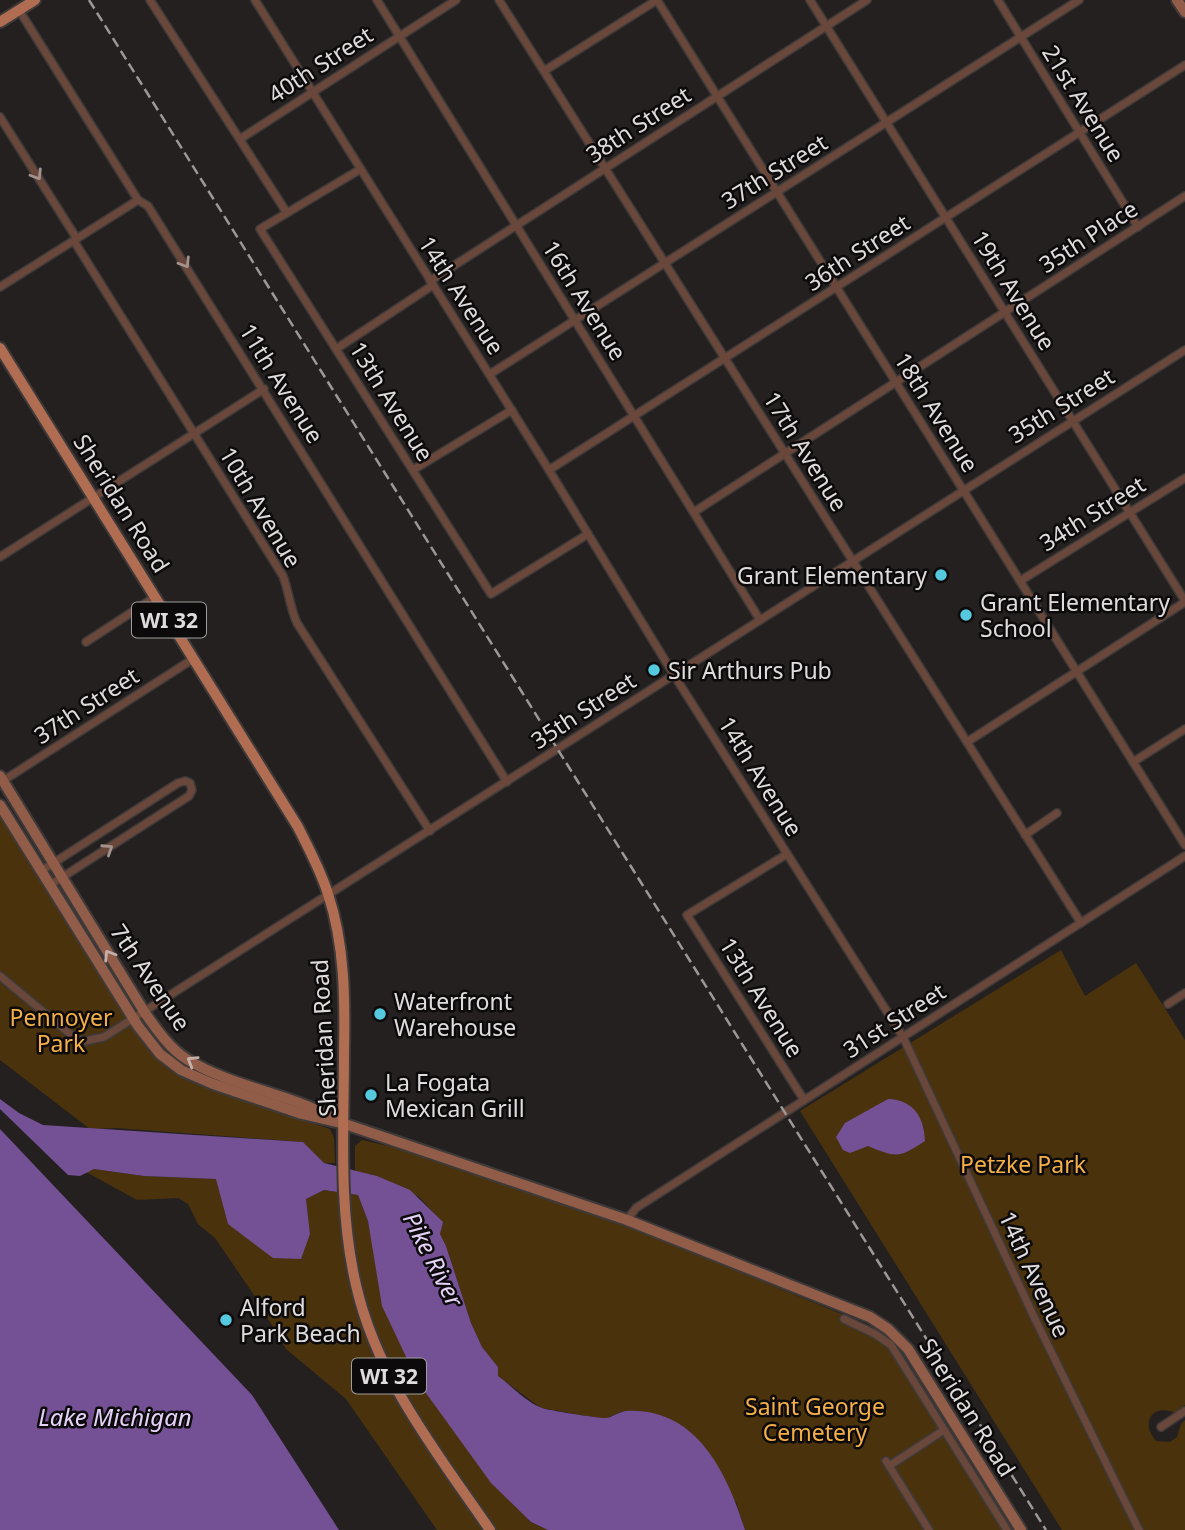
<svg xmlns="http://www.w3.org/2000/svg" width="1185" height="1530" font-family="'Noto Sans',sans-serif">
  <rect width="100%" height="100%" fill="#252020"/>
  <g fill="#4a320d">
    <path d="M 0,815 L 140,1037 L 167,1066 L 204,1087 L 330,1129 L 334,1138 L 335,1163 L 324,1163 L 303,1142 L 116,1128 L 90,1129 L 0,1060 Z"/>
    <path d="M 1061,950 L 1085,996 L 1136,963 L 1185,1040 L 1185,1405 L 1175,1413 C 1152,1403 1140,1423 1156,1441 L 1170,1442 L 1177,1437 L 1181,1424 L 1185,1420 L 1185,1530 L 1062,1530 L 800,1111 Z"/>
    <path d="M 362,1140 L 405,1150 L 626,1225 L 885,1332 L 1013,1530 L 745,1530 L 736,1502 L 623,1411 L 604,1419 L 541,1408 L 498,1376 L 498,1367 L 482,1347 L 471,1323 L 446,1246 L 440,1234 L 442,1222 L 419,1197 L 377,1176 L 355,1171 L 355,1146 Z"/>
    <path d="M 94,1169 L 144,1176 L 217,1179 L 228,1224 L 310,1234 L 306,1199 L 324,1190 L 358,1195 L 368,1221 L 373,1247 L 530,1522 L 548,1530 L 437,1530 L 346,1399 L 286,1349 L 254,1295 L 215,1238 L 198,1224 L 188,1204 L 178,1198 L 137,1200 L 86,1172 Z"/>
  </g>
  <g fill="#745095">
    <path d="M 0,1099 L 19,1113 L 43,1125 L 303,1142 L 324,1163 L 377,1176 L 410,1190 L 443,1222 L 440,1234 L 446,1246 L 471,1323 L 482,1347 L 498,1367 L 498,1376 C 512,1386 526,1402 542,1408 C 547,1410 602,1419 606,1418 C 613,1417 618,1412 626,1411 C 696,1407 727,1472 745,1530 L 548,1530 L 531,1522 L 491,1483 L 418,1382 L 382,1306 L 368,1221 L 358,1195 L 324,1190 L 306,1199 L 310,1234 L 301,1259 L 273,1258 L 228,1224 L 216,1179 L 144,1176 L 94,1169 L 80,1176 L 68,1175 L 0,1109 Z"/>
    <path d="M 888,1099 C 913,1100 924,1116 925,1141 C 899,1158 897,1158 868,1146 L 850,1153 L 843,1150 L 836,1137 L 845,1123 Z"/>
    <path d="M 0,1129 L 252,1395 L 339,1530 L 0,1530 Z"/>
  </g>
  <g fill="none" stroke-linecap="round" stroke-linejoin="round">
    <g stroke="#3f3a3a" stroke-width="10">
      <g id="street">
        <path d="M 150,0 L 287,213"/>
        <path d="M 255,0 L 549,470 L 674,675 L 903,1037 L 1035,1319 L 1139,1530"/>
        <path d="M 377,0 L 760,620"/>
        <path d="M 499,0 L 1081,923"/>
        <path d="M 657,0 L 1185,845"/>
        <path d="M 810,0 L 1185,601"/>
        <path d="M 998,0 L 1138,227"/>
        <path d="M 19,10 L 138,200 L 148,206 L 507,782"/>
        <path d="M 544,71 L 657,0"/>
        <path d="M 0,117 L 77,239"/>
        <path d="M 240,139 L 456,0"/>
        <path d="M 359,170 L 260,229 L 491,594 L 588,534"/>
        <path d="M 74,241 L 283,576 C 289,592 290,608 297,623 L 430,831"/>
        <path d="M 430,281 L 867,0"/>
        <path d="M 0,287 L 138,200"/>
        <path d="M 336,349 L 433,285"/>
        <path d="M 490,374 L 1079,0"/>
        <path d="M 413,470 L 512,410"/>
        <path d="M 549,470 L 1185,65"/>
        <path d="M 694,512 L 1185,196"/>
        <path d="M 0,557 L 264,389"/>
        <path d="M 1020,581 L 1185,478"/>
        <path d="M 86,642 L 155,597"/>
        <path d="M 967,742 L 1185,602"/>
        <path d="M 1133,762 L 1185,729"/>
        <path d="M 1,782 L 193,659"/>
        <path d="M 1025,835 L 1057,813"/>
        <path d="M 787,854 L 687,915 L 804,1100"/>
        <path d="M 41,871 L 178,783 L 185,781 L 190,783 L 192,790 L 189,796 L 50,885"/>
        <path d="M 0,976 L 75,1038 L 85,1041 L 104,1037 L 1185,350"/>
        <path d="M 1168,1004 L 1185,993"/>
        <path d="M 627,1220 L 636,1208 L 1185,856"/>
        <path d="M 844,1319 L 875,1334 L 891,1345 L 1007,1530"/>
        <path d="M 1161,1427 L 1185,1411"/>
        <path d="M 886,1461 L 929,1530"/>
        <path d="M 889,1466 L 944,1430"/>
      </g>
    </g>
    <g stroke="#3f3a3a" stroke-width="14">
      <g id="secondary">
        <path d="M 1177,0 L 1185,12"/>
        <path d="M 0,776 L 145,1013 C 157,1030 170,1049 188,1060 C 233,1087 287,1093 333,1118"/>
        <path d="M 0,805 L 138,1026 L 160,1054 L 181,1070 L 213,1084 L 302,1114 L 345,1124 L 627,1220 L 870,1317 L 888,1329 L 908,1349 L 1021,1530"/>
      </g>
    </g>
    <g stroke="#3f3a3a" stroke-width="14">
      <g id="primary">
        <path d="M 0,22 L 35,0"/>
        <path d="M 0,348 L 298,827 C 309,849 321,871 328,894 C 345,945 345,1000 344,1052 C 344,1130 338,1208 356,1285 C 377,1378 437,1453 490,1530"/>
      </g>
    </g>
    <use href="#street" stroke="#69483b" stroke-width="7"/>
    <use href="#secondary" stroke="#915d48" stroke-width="10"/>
    <use href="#primary" stroke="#b06d52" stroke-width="10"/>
    <path stroke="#9c9898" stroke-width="2.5" stroke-dasharray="10 5" stroke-linecap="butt" d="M 89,0 L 1046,1530"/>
  </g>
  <defs><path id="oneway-chevron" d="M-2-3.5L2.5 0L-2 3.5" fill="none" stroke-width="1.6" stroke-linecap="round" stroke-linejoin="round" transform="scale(1.75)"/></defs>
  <g stroke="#a4928c">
    <use href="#oneway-chevron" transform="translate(37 175) rotate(58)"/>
    <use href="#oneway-chevron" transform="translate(185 263) rotate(58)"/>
    <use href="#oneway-chevron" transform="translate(108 849) rotate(-33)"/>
  </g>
  <g stroke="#c4b0a9">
    <use href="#oneway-chevron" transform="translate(109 955) rotate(-122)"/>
    <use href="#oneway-chevron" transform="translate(192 1061) rotate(-149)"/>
  </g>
  <g fill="#55cadf" stroke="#0c0a0a" stroke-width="2.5">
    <circle cx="941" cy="575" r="7"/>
    <circle cx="966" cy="615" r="7"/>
    <circle cx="654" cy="670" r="7"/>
    <circle cx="380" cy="1014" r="7"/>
    <circle cx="371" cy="1095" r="7"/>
    <circle cx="226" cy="1320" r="7"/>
  </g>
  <g text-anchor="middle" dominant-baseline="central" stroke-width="5" stroke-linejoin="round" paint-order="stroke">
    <g fill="#0c0a0a" stroke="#a09d9e" stroke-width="2">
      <rect x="132" y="602.5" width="74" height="35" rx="5"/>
      <rect x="352" y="1358.5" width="74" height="35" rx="5"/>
    </g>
    <g font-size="21" font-weight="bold" fill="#e0dcdd">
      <text x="169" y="620">WI 32</text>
      <text x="389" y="1376">WI 32</text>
    </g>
    <g font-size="23" fill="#e0dcdd" stroke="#0c0a0a">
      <text transform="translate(320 64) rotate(-33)">40th Street</text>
      <text transform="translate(1084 103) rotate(58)">21st Avenue</text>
      <text transform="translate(638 124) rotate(-33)">38th Street</text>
      <text transform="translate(774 171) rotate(-32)">37th Street</text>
      <text transform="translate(1088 236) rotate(-33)">35th Place</text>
      <text transform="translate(857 252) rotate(-33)">36th Street</text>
      <text transform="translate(1014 290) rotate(58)">19th Avenue</text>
      <text transform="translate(462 295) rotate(57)">14th Avenue</text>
      <text transform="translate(585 300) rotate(58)">16th Avenue</text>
      <text transform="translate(282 383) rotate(58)">11th Avenue</text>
      <text transform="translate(392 401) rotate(58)">13th Avenue</text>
      <text transform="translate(1061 405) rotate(-32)">35th Street</text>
      <text transform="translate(937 412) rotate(58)">18th Avenue</text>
      <text transform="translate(806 451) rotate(58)">17th Avenue</text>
      <text transform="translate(122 503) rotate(58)">Sheridan Road</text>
      <text transform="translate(261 507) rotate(59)">10th Avenue</text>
      <text transform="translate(1092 513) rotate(-32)">34th Street</text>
      <text transform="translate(86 705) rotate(-33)">37th Street</text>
      <text transform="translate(583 710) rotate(-33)">35th Street</text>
      <text transform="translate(761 776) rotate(58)">14th Avenue</text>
      <text transform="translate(151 977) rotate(56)">7th Avenue</text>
      <text transform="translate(762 997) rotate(58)">13th Avenue</text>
      <text transform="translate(894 1020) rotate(-33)">31st Street</text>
      <text transform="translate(323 1038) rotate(-93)">Sheridan Road</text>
      <text transform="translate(1035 1274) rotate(65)">14th Avenue</text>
      <text transform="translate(968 1407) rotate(58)">Sheridan Road</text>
    </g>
    <g font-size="23" fill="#e0dcdd" stroke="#0c0a0a" text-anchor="start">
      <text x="927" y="575" text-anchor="end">Grant Elementary</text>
      <text x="980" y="602">Grant Elementary<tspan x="980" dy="26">School</tspan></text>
      <text x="668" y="670">Sir Arthurs Pub</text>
      <text x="394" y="1001">Waterfront<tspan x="394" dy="26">Warehouse</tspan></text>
      <text x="385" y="1082">La Fogata<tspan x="385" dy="26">Mexican Grill</tspan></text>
      <text x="240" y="1307">Alford<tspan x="240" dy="26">Park Beach</tspan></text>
    </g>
    <g font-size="23" fill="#f4af47" stroke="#0c0a0a">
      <text x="61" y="1017">Pennoyer<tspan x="61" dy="26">Park</tspan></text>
      <text x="1023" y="1164">Petzke Park</text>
      <text x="815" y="1406">Saint George<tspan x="815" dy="26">Cemetery</tspan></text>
    </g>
    <g font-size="24" font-style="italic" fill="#e5d2f9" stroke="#0c0a0a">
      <text transform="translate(434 1259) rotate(63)">Pike River</text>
      <text x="115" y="1416">Lake Michigan</text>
    </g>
  </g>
</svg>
